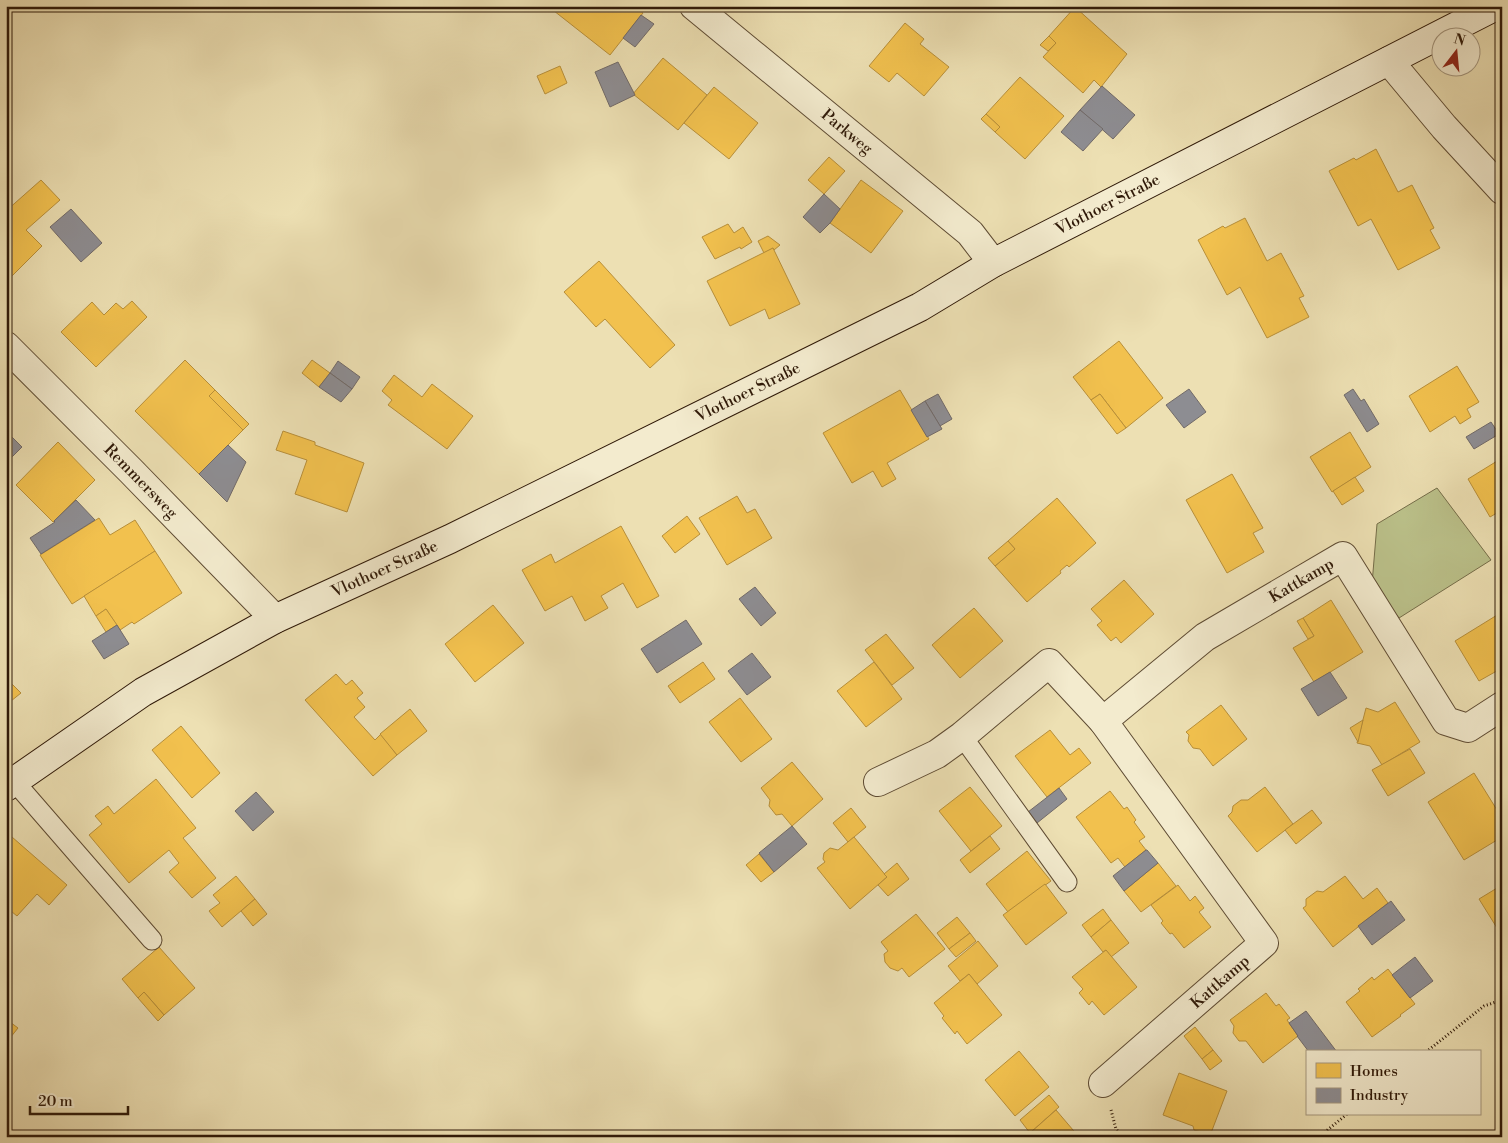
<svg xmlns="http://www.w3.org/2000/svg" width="1508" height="1143" font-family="'Libre Bodoni',serif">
  <rect width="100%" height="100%" fill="#ede0b3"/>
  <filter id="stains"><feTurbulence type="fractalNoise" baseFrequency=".004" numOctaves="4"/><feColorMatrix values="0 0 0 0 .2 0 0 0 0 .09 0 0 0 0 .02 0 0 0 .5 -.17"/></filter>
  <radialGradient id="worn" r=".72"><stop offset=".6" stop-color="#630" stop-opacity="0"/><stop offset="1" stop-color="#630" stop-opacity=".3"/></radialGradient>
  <path fill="#bbc18a" stroke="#756d49" d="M 1437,488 L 1491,560 L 1399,618 L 1372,584 L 1377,524 Z"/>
  <g fill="#f2c14e" stroke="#b88f39">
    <path d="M 634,6 L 643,13 L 610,55 L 549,7 Z"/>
    <path d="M 1075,7 L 1127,54 L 1101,87 L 1094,80 L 1083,93 L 1043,57 L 1056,43 L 1049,36 Z"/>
    <path d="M 905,23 L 924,39 L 920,44 L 949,67 L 924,96 L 897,73 L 889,82 L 869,66 Z"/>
    <path d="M 1049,36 L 1056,43 L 1048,51 L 1040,45 Z"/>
    <path d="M 663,58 L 707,95 L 678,130 L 633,94 Z"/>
    <path d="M 560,66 L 567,83 L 545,94 L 537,76 Z"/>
    <path d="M 1020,77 L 1064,116 L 1025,159 L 995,132 L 1000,127 L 986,114 Z"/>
    <path d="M 714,87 L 758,123 L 729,159 L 684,123 Z"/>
    <path d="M 986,114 L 1000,127 L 995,132 L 981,119 Z"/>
    <path d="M 1376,149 L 1398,192 L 1412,185 L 1434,228 L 1430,230 L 1440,248 L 1398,270 L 1371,219 L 1358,226 L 1329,171 L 1354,158 L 1356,160 Z"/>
    <path d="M 829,157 L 845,171 L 824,194 L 808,180 Z"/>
    <path d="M 41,180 L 60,200 L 26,230 L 42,246 L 9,279 L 6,277 L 6,211 Z"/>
    <path d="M 861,180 L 903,211 L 871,253 L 830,223 Z"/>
    <path d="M 1245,218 L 1267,261 L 1281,253 L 1304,296 L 1299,298 L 1309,317 L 1267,338 L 1240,287 L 1227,295 L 1198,240 L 1223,226 L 1225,228 Z"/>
    <path d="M 728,224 L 734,233 L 743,227 L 752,242 L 741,249 L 740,247 L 715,259 L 702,237 Z"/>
    <path d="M 768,236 L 780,245 L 774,250 L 773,248 L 764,253 L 758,241 Z"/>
    <path d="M 773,248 L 800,304 L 769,319 L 765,309 L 730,326 L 707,281 Z"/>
    <path d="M 599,261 L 675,345 L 650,368 L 605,319 L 596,327 L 564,292 Z"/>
    <path d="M 132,301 L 147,317 L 96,367 L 61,332 L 92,302 L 104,315 L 116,303 L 123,309 Z"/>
    <path d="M 1119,341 L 1163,398 L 1126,428 L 1100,394 L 1091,400 L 1073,377 Z"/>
    <path d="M 185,360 L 215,390 L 209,396 L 243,430 L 199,474 L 135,411 Z"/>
    <path d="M 312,360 L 330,373 L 319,387 L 302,373 Z"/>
    <path d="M 1457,366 L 1479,402 L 1467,409 L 1471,417 L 1460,424 L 1455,416 L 1430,432 L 1409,396 Z"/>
    <path d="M 394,375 L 422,397 L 432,384 L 473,416 L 447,449 L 388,405 L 392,400 L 382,391 Z"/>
    <path d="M 215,390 L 249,424 L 243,430 L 209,396 Z"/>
    <path d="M 900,390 L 929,439 L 887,463 L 896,479 L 882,487 L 873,471 L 852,483 L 823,433 Z"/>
    <path d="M 1100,394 L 1126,428 L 1117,434 L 1091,400 Z"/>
    <path d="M 283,431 L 315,442 L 315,445 L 364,463 L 347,512 L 295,494 L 307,460 L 276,450 Z"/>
    <path d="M 1350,432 L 1371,467 L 1332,492 L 1310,457 Z"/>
    <path d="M 58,442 L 95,480 L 53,522 L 16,485 Z"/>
    <path d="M 1502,458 L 1502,510 L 1490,517 L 1468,479 Z"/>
    <path d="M 1232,474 L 1263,528 L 1253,533 L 1264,552 L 1227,573 L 1186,500 Z"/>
    <path d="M 1355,477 L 1364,491 L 1342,505 L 1333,491 Z"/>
    <path d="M 737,496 L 747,513 L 755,509 L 772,538 L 727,565 L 699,518 Z"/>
    <path d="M 1057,498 L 1096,543 L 1069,567 L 1067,565 L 1060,571 L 1061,573 L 1027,602 L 995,566 L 1015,549 L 1008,541 Z"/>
    <path d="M 687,516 L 700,534 L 675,553 L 662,536 Z"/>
    <path d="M 99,518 L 110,535 L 135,520 L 155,551 L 72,604 L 40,555 Z"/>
    <path d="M 621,526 L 659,596 L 637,608 L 623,583 L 601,596 L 608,608 L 585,621 L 572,596 L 545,611 L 522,570 L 551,554 L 555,563 Z"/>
    <path d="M 1008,541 L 1015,549 L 995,566 L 988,558 Z"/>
    <path d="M 155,551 L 182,593 L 134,624 L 132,622 L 120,630 L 106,609 L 96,616 L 84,596 Z"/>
    <path d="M 1124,580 L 1154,614 L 1121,643 L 1116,637 L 1111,641 L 1097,625 L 1102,621 L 1091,609 Z"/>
    <path d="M 1331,600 L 1363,652 L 1314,682 L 1293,648 L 1314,636 L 1303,618 Z"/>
    <path d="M 493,605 L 524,643 L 475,682 L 445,644 Z"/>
    <path d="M 974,608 L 1003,641 L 960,678 L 932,645 Z"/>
    <path d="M 106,609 L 117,625 L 106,632 L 96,616 Z"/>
    <path d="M 1502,612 L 1502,668 L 1479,681 L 1455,641 Z"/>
    <path d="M 1303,618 L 1314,636 L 1308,639 L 1297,621 Z"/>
    <path d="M 886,634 L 914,668 L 892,685 L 865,650 Z"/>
    <path d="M 703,662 L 715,679 L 680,703 L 668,686 Z"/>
    <path d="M 874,662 L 902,699 L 866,727 L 837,691 Z"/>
    <path d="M 336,674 L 346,685 L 352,680 L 363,693 L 357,698 L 365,707 L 354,717 L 375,740 L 381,734 L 397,755 L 373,776 L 305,700 Z"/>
    <path d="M 6,678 L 21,693 L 6,705 Z"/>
    <path d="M 740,698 L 772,739 L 741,762 L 709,722 Z"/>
    <path d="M 1395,702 L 1420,742 L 1382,765 L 1370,746 L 1357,743 L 1366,708 L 1378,712 Z"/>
    <path d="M 1221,705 L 1247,739 L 1213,766 L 1200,749 L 1193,748 L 1188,741 L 1189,735 L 1186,732 Z"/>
    <path d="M 410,709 L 427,731 L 397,755 L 380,734 Z"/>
    <path d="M 1363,720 L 1358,742 L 1350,728 Z"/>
    <path d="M 181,726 L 220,773 L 192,798 L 152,750 Z"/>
    <path d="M 1050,730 L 1070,755 L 1079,748 L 1091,763 L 1047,797 L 1015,756 Z"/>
    <path d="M 1410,749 L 1425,773 L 1388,796 L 1372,770 Z"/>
    <path d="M 792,762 L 823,799 L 792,826 L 782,814 L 776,815 L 769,806 L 770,800 L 761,788 Z"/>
    <path d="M 1474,773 L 1502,818 L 1502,837 L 1464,860 L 1428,802 Z"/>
    <path d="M 156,779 L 196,828 L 183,838 L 216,878 L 192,898 L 169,872 L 179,863 L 169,850 L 129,883 L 89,835 L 102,824 L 95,816 L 108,806 L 114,814 Z"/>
    <path d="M 970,787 L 1002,826 L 971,851 L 939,811 Z"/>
    <path d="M 1265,787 L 1293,824 L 1257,852 L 1228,816 L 1232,812 L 1233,806 L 1241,800 L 1248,800 Z"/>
    <path d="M 1110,791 L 1124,809 L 1127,807 L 1136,820 L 1134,822 L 1145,837 L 1139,841 L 1146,850 L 1125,867 L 1118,858 L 1111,863 L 1076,817 Z"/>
    <path d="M 851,808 L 866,827 L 848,842 L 833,823 Z"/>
    <path d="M 1312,810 L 1322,823 L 1296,844 L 1285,830 Z"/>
    <path d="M 990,836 L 1000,849 L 970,873 L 960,860 Z"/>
    <path d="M 12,837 L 67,885 L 49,905 L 37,894 L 17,916 L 6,907 L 6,903 L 9,900 L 6,898 L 6,844 Z"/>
    <path d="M 854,837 L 887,877 L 850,909 L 817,868 L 825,862 L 823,859 L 824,853 L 830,848 L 838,850 Z"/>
    <path d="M 1027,851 L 1051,881 L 1008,912 L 986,884 Z"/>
    <path d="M 759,854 L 774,872 L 761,882 L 746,865 Z"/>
    <path d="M 897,863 L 909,879 L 888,896 L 878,885 L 887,877 L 884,874 Z"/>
    <path d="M 1158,863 L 1176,886 L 1141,912 L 1124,891 Z"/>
    <path d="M 236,876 L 255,899 L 222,927 L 209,911 L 220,903 L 213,895 Z"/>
    <path d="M 1345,876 L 1363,899 L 1377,888 L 1388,903 L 1333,947 L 1303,908 L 1306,906 L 1306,899 L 1317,891 L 1323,892 Z"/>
    <path d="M 1045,884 L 1067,913 L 1026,945 L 1003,915 Z"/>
    <path d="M 1178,885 L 1190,901 L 1195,896 L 1204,908 L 1199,912 L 1211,927 L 1184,948 L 1172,933 L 1170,934 L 1161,923 L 1163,921 L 1151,905 Z"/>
    <path d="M 1502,885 L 1502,936 L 1479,899 Z"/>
    <path d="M 255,899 L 267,914 L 253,926 L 241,911 Z"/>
    <path d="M 1103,909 L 1111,920 L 1091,937 L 1082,925 Z"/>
    <path d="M 916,914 L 945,949 L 909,977 L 902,968 L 898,971 L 890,968 L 885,962 L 884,954 L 888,951 L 881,942 Z"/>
    <path d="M 957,917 L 970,933 L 949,949 L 937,933 Z"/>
    <path d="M 1111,920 L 1129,943 L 1111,957 L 1106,950 L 1103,952 L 1091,937 Z"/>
    <path d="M 970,933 L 976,941 L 956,957 L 949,949 Z"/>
    <path d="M 978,941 L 998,966 L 977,984 L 969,974 L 960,981 L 948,966 Z"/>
    <path d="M 159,947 L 195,988 L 164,1015 L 144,992 L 138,998 L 122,979 Z"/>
    <path d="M 1106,950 L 1137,987 L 1104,1015 L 1092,1001 L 1089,1005 L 1079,993 L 1083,989 L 1072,977 Z"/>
    <path d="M 1388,969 L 1415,1004 L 1400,1015 L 1401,1016 L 1372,1037 L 1346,1002 L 1360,991 L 1358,989 L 1372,977 L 1374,980 Z"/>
    <path d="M 969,974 L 1002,1015 L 967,1044 L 957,1031 L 955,1034 L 942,1018 L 944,1016 L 934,1003 Z"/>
    <path d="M 144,992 L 164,1015 L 158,1021 L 138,998 Z"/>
    <path d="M 1266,993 L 1276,1006 L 1279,1004 L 1290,1018 L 1287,1020 L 1298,1036 L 1263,1063 L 1246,1041 L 1239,1041 L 1233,1033 L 1234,1026 L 1230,1020 Z"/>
    <path d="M 6,1019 L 18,1028 L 6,1043 Z"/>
    <path d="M 1195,1027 L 1213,1050 L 1202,1059 L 1184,1036 Z"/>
    <path d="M 1213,1050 L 1222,1061 L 1210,1070 L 1202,1059 Z"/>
    <path d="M 1019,1051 L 1049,1087 L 1015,1116 L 985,1080 Z"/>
    <path d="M 1179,1073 L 1227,1091 L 1211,1133 L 1205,1133 L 1194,1130 L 1193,1126 L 1163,1115 Z"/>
    <path d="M 1049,1095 L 1059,1107 L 1030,1133 L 1020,1120 Z"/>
    <path d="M 1056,1110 L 1079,1137 L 1025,1137 L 1030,1133 Z"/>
  </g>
  <g fill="#8d8d92" stroke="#716a69">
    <path d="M 641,15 L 654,24 L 635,47 L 623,38 Z"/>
    <path d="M 618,62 L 635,95 L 610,107 L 595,72 Z"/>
    <path d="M 1102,86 L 1135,115 L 1113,139 L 1080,110 Z"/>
    <path d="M 1080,110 L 1103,129 L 1083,151 L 1061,132 Z"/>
    <path d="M 824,194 L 840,209 L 830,223 L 820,233 L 803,217 Z"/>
    <path d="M 71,209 L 102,243 L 81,262 L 50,227 Z"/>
    <path d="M 338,361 L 360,377 L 352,389 L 330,373 Z"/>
    <path d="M 330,373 L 352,389 L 341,402 L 319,387 Z"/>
    <path d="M 1189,389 L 1206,412 L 1184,428 L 1166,405 Z"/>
    <path d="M 1353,389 L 1361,401 L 1364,399 L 1379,424 L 1367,432 L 1344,395 Z"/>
    <path d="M 938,394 L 952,419 L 940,426 L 925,401 Z"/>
    <path d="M 925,401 L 942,429 L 927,437 L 911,410 Z"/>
    <path d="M 1491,422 L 1499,434 L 1474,449 L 1466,437 Z"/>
    <path d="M 6,431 L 22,447 L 6,463 Z"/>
    <path d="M 228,445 L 246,462 L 227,502 L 199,474 Z"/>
    <path d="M 76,500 L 95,520 L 41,554 L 30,538 L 55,522 L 54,521 Z"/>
    <path d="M 755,587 L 776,613 L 761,626 L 739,599 Z"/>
    <path d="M 686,620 L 702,644 L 657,673 L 641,649 Z"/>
    <path d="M 117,625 L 129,644 L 104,659 L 92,641 Z"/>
    <path d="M 752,653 L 771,677 L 747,695 L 728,671 Z"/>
    <path d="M 1330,672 L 1347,698 L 1318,716 L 1301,689 Z"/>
    <path d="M 1059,788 L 1067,799 L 1037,823 L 1028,812 Z"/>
    <path d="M 256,792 L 274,812 L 253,831 L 235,811 Z"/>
    <path d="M 792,826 L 807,844 L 774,872 L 759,853 Z"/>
    <path d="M 1146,850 L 1147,850 L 1158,863 L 1124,891 L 1113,876 Z"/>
    <path d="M 1391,901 L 1405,920 L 1372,945 L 1358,926 Z"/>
    <path d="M 1415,957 L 1433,981 L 1410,998 L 1392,975 Z"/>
    <path d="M 1306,1011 L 1337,1052 L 1309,1052 L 1297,1036 L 1298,1036 L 1289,1023 Z"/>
  </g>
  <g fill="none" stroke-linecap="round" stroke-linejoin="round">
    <g stroke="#5e4b33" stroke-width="21">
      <g id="lane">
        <path d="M 962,736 L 1067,882"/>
        <path d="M 14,781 L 152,940"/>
      </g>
    </g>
    <g stroke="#5e4b33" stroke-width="30">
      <g id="street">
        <path id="s1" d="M 694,6 L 970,233 L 993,263"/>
        <path d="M 1389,61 L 1444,127 L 1502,190"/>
        <path id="s2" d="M 6,346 L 131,471 L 275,619"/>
        <path id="s3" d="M 1103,721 L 1205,637 L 1343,556 L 1446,721 L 1468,728 L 1502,706"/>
        <path d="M 878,782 L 937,754 L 962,736 L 1049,663 L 1103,721 L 1264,943 L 1103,1083"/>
      </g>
    </g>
    <g stroke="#2f1908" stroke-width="30">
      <g id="secondary">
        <path id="s4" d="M 6,787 L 143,692 L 275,619 L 450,539 L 920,307 L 993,263 L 1496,6"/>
      </g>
    </g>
    <g stroke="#2f1908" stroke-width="3" stroke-dasharray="1 2.5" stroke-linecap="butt">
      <path d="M 1426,1052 L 1484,1006 L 1502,1000"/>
      <path d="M 1111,1110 L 1116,1129 L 1123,1137"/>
      <path d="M 1319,1137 L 1347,1114"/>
    </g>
    <use href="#lane" stroke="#f3ebce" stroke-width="19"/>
    <use href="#street" stroke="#f3ebce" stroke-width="28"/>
    <use href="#secondary" stroke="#f3ebce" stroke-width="28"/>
  </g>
  <g text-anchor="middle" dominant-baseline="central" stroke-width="5" stroke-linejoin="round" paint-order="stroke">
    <g font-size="16" fill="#2f1908" stroke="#f3ebce">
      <text stroke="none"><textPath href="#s1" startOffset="198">Parkweg</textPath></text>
      <text stroke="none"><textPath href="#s4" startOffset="1248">Vlothoer Straße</textPath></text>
      <text stroke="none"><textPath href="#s4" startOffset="842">Vlothoer Straße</textPath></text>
      <text stroke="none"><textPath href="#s2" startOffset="191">Remmersweg</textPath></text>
      <text stroke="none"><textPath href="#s4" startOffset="438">Vlothoer Straße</textPath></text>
      <text stroke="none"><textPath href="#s3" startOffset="244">Kattkamp</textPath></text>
      <text transform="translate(1220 982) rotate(-41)">Kattkamp</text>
    </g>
  </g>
  <rect width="1508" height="1143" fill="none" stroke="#ede0b3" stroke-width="25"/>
  <rect x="8" y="8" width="1493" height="1128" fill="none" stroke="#2f1908" stroke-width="2.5"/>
  <rect x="12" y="12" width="1483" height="1118" fill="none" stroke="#2f1908"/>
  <rect x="1306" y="1050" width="175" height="65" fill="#f3ebce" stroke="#a5977f"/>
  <rect x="1316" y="1063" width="25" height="15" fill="#f2c14e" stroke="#a5977f"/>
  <text x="1350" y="1076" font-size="15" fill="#2f1908">Homes</text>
  <rect x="1316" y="1088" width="25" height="15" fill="#8d8d92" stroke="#a5977f"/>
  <text x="1350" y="1100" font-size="15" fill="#2f1908">Industry</text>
  <g transform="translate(1456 52) rotate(16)"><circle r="24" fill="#f3ebce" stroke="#a5977f"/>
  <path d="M0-4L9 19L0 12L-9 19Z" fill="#8f2418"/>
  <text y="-8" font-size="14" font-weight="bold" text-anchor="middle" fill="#2f1908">N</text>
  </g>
  <path d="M30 1106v8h98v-8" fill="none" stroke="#2f1908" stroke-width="2.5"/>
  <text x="38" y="1106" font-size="15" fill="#2f1908" stroke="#f3ebce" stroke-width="4" paint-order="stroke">20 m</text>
  <rect width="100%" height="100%" filter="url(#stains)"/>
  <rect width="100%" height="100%" fill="url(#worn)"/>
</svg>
